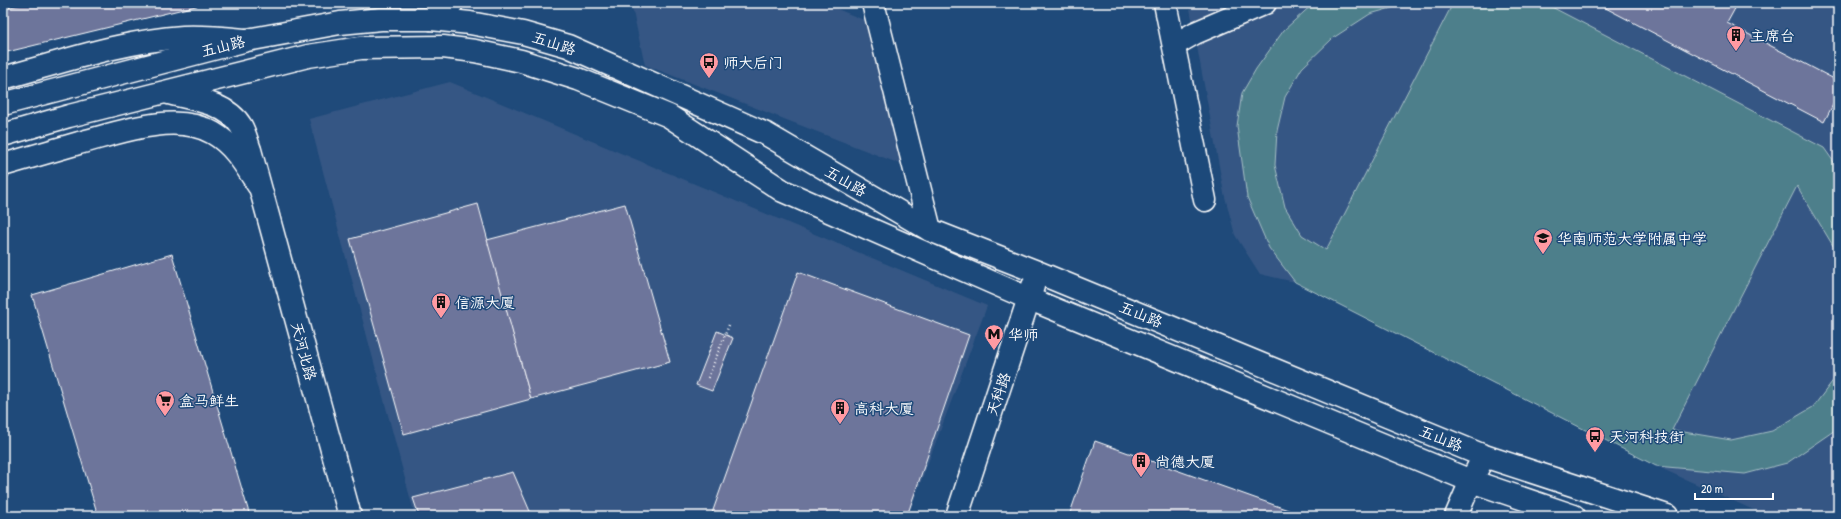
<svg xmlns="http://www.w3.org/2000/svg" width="1841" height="519" font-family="'Patrick Hand','LXGW WenKai TC',sans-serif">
  <rect width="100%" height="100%" fill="#1f4a7a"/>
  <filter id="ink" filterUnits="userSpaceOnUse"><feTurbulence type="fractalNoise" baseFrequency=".025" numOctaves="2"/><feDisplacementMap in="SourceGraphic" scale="8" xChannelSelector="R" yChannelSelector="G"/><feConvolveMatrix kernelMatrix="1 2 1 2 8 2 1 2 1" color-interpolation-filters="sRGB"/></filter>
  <g filter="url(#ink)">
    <g fill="#365784">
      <path d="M 631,3 L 823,3 L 866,21 L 903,165 L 645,65 Z"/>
      <path d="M 1189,3 L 1838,3 L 1838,516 L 1767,516 L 1656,466 L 1295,282 L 1260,274 L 1235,235 L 1224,193 Z"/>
      <path d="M 450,82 L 987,306 L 908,516 L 415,516 L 309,119 Z"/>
    </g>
    <path fill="#4d7f8b" stroke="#a6bfc5" d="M 1314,3 L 1409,3 L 1370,14 L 1333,38 L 1302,68 L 1285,97 L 1277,131 L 1275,165 L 1285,207 L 1302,235 L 1326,250 L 1451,7 L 1411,3 L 1544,3 L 1824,148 L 1838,168 L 1838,254 L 1797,186 L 1672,430 L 1731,440 L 1772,431 L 1813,407 L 1838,374 L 1838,428 L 1787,463 L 1745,474 L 1656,466 L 1295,282 L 1269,248 L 1247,197 L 1237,126 L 1242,93 L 1256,69 L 1284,30 Z"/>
    <g fill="#6d759b" stroke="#fff">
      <path d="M 26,3 L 208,3 L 3,53 L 3,9 Z"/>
      <path d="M 1596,3 L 1738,3 L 1727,23 L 1838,81 L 1838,95 L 1824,122 Z"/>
      <path d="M 478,204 L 531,399 L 404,434 L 350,239 Z"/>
      <path d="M 625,204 L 670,362 L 531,399 L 487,240 Z"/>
      <path d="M 172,254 L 250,516 L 98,516 L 32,295 Z"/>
      <path d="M 798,272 L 969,335 L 907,516 L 711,516 Z"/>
      <path d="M 717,331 L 733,338 L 712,391 L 696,385 Z"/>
      <path d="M 1095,441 L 1305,516 L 1069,516 Z"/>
      <path d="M 513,472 L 532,516 L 419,516 L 413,498 Z"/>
    </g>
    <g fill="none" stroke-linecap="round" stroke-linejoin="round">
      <g stroke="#fff" stroke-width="25">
        <g id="minor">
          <path d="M 873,3 L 930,230"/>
          <path d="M 1165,3 L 1205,200"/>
          <path d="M 431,19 L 452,3"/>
          <path d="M 1174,45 L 1195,33 L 1265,3"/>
          <path d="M 3,78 C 62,62 122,41 183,37 C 204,36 224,38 244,40"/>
          <path d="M 3,165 C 28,158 54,150 79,143 C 118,133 175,111 213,133 C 234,145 245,165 258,185"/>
          <path d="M 1456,516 L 1471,481 L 1484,456"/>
        </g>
      </g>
      <g stroke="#fff" stroke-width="25">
        <g id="major">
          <path d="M 169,93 C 193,99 227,103 241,126 C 245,133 247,142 250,150 L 350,516"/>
          <path d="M 3,104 L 247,40 L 340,23 L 381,19 L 431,19 L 470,23 L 523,33 L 568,46 L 766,134 L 930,230 L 1037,272 L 1484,456 L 1667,516"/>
          <path d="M 3,135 L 69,116 L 308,56 L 361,48 L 443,47 L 475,51 L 521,61 L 578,79 L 669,116 L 783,191 L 1030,299 L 1471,481 L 1574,516"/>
          <path d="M 957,516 L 1033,286"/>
        </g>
      </g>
      <path stroke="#fff" stroke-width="2.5" stroke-dasharray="1 3" stroke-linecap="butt" d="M 708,378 L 729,325"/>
      <use href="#minor" stroke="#1f4a7a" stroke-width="22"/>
      <use href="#major" stroke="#1f4a7a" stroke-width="22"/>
    </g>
  </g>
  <defs>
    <g id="building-pin" transform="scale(1)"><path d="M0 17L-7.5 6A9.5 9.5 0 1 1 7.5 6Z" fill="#ff9aa2" stroke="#1f4a7a"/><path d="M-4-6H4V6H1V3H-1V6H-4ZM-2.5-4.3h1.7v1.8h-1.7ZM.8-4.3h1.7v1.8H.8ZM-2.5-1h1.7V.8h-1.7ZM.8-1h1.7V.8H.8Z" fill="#111"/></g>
    <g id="bus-pin" transform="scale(1)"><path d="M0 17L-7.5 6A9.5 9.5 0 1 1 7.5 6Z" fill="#ff9aa2" stroke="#1f4a7a"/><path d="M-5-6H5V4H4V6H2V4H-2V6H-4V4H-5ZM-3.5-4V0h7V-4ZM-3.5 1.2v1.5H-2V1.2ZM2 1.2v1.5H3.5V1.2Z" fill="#111"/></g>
    <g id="school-pin" transform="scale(1)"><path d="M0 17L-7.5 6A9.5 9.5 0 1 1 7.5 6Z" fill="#ff9aa2" stroke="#1f4a7a"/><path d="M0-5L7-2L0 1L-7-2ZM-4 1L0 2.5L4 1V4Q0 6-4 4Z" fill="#111"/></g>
    <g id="metro-pin" transform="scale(1)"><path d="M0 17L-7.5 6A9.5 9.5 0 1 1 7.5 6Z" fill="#ff9aa2" stroke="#1f4a7a"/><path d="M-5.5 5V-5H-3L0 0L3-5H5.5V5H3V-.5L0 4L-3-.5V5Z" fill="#111"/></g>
    <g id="supermarket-pin" transform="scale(1)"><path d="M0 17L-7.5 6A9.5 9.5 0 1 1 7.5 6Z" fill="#ff9aa2" stroke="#1f4a7a"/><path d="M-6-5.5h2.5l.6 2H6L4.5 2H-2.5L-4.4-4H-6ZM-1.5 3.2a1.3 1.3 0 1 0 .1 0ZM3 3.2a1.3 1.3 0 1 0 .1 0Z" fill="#111"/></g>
  </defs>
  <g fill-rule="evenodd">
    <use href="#building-pin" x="1736" y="35"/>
    <use href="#bus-pin" x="709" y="62"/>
    <use href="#school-pin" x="1543" y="238"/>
    <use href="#building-pin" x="441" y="302"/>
    <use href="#metro-pin" x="994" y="334"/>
    <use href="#supermarket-pin" x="165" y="400"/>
    <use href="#building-pin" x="840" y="408"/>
    <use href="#bus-pin" x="1595" y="436"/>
    <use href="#building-pin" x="1141" y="461"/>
  </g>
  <g text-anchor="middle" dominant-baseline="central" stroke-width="3" stroke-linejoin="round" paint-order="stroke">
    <g font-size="15" fill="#fff" stroke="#1f4a7a" text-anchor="start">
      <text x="1750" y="35">主席台</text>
      <text x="723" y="62">师大后门</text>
      <text x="1557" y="238">华南师范大学附属中学</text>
      <text x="455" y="302">信源大厦</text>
      <text x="1008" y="334">华师</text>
      <text x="179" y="400">盒马鲜生</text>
      <text x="854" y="408">高科大厦</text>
      <text x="1609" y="436">天河科技街</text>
      <text x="1155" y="461">尚德大厦</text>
    </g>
    <g font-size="15" fill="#fff" stroke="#1f4a7a">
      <text transform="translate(554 43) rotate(18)">五山路</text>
      <text transform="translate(223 46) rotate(-14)">五山路</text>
      <text transform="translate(846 181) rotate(30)">五山路</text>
      <text transform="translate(1141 314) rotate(22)">五山路</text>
      <text transform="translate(304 351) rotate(75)">天河北路</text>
      <text transform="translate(998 394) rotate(-71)">天科路</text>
      <text transform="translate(1441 438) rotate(22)">五山路</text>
    </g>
  </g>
  <rect width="1841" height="519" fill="none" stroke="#1f4a7a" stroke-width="16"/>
  <rect x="8" y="8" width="1825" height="503" fill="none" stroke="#fff" stroke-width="1.5" filter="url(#ink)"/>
  <path d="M1695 493v6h78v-6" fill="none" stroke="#ffffff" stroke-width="2"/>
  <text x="1701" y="493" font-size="12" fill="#ffffff" stroke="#1f4a7a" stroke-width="3" paint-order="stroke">20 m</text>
</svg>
